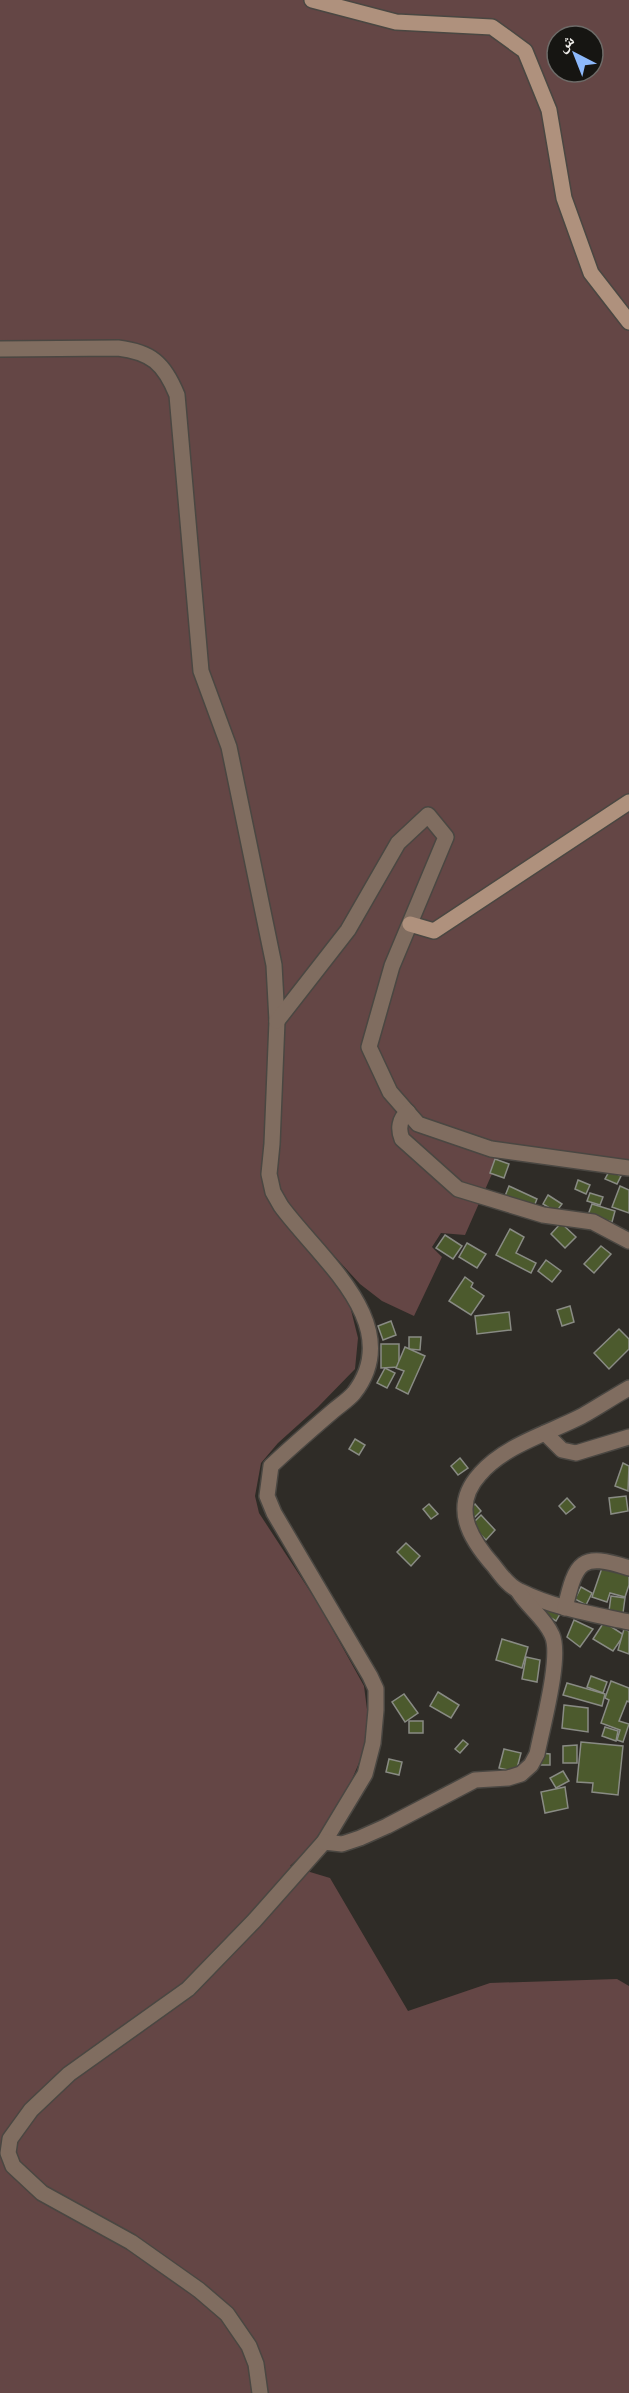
<svg xmlns="http://www.w3.org/2000/svg" width="629" height="2393" font-family="'IBM Plex Sans','Noto Naskh Arabic',sans-serif">
  <rect width="100%" height="100%" fill="#2f2c27"/>
  <path fill="#644645" fill-rule="evenodd" d="M 0,0 L 629,0 L 629,1171 L 499,1158 L 465,1235 L 441,1233 L 432,1247 L 442,1257 L 414,1316 L 382,1301 L 360,1284 L 316,1236 L 349,1302 L 358,1338 L 355,1369 L 318,1407 L 278,1443 L 261,1463 L 255,1496 L 259,1513 L 319,1605 L 364,1686 L 368,1717 L 369,1730 L 364,1751 L 339,1810 L 314,1844 L 290,1866 L 330,1878 L 408,2011 L 490,1983 L 617,1979 L 629,1986 L 629,2393 L 0,2393 ZM 557,36 L 593,36 L 593,72 L 557,72 Z"/>
  <g fill="#4c5a2d" stroke="#898b84" stroke-width="1.5">
    <path d="M 495,1159 L 509,1164 L 504,1178 L 490,1173 Z"/>
    <path d="M 610,1170 L 621,1176 L 617,1184 L 605,1179 Z"/>
    <path d="M 578,1180 L 590,1185 L 586,1194 L 575,1189 Z"/>
    <path d="M 509,1186 L 537,1199 L 533,1209 L 505,1196 Z"/>
    <path d="M 620,1186 L 629,1190 L 629,1213 L 612,1207 Z"/>
    <path d="M 590,1193 L 603,1197 L 600,1205 L 587,1201 Z"/>
    <path d="M 548,1195 L 562,1204 L 556,1212 L 543,1204 Z"/>
    <path d="M 592,1204 L 615,1211 L 612,1222 L 588,1215 Z"/>
    <path d="M 561,1223 L 576,1237 L 565,1248 L 551,1234 Z"/>
    <path d="M 510,1229 L 524,1237 L 516,1253 L 536,1263 L 531,1273 L 496,1255 Z"/>
    <path d="M 445,1235 L 462,1246 L 453,1259 L 436,1248 Z"/>
    <path d="M 467,1243 L 486,1254 L 477,1268 L 459,1257 Z"/>
    <path d="M 601,1246 L 611,1254 L 594,1273 L 584,1264 Z"/>
    <path d="M 546,1260 L 561,1271 L 552,1282 L 538,1271 Z"/>
    <path d="M 465,1277 L 473,1283 L 471,1287 L 484,1296 L 471,1315 L 449,1301 Z"/>
    <path d="M 570,1306 L 574,1322 L 562,1326 L 557,1310 Z"/>
    <path d="M 509,1312 L 511,1330 L 477,1334 L 475,1316 Z"/>
    <path d="M 391,1321 L 396,1335 L 383,1340 L 378,1326 Z"/>
    <path d="M 619,1329 L 629,1339 L 629,1349 L 609,1369 L 594,1353 Z"/>
    <path d="M 409,1337 L 421,1337 L 420,1350 L 409,1349 Z"/>
    <path d="M 381,1344 L 399,1344 L 399,1367 L 381,1368 Z"/>
    <path d="M 405,1347 L 425,1356 L 408,1394 L 396,1388 L 404,1371 L 396,1368 Z"/>
    <path d="M 385,1368 L 395,1373 L 387,1388 L 377,1383 Z"/>
    <path d="M 355,1439 L 365,1445 L 359,1455 L 349,1449 Z"/>
    <path d="M 460,1458 L 468,1468 L 458,1475 L 451,1466 Z"/>
    <path d="M 623,1463 L 629,1466 L 628,1491 L 615,1486 Z"/>
    <path d="M 626,1496 L 628,1511 L 611,1514 L 609,1498 Z"/>
    <path d="M 567,1498 L 575,1507 L 566,1514 L 559,1506 Z"/>
    <path d="M 429,1504 L 438,1514 L 431,1519 L 423,1509 Z"/>
    <path d="M 475,1504 L 481,1511 L 474,1518 L 467,1511 Z"/>
    <path d="M 481,1515 L 495,1530 L 486,1540 L 471,1525 Z"/>
    <path d="M 406,1543 L 420,1556 L 411,1566 L 397,1552 Z"/>
    <path d="M 604,1562 L 629,1570 L 629,1585 L 625,1597 L 610,1593 L 607,1602 L 592,1597 Z"/>
    <path d="M 581,1587 L 592,1593 L 586,1605 L 575,1599 Z"/>
    <path d="M 611,1596 L 625,1598 L 623,1613 L 609,1611 Z"/>
    <path d="M 543,1602 L 560,1614 L 556,1621 L 538,1610 Z"/>
    <path d="M 574,1620 L 593,1629 L 580,1647 L 567,1637 Z"/>
    <path d="M 604,1622 L 624,1635 L 613,1651 L 593,1639 Z"/>
    <path d="M 624,1629 L 629,1631 L 629,1654 L 618,1650 Z"/>
    <path d="M 502,1639 L 528,1647 L 522,1668 L 496,1660 Z"/>
    <path d="M 526,1657 L 540,1660 L 537,1682 L 522,1679 Z"/>
    <path d="M 591,1676 L 607,1682 L 603,1693 L 587,1687 Z"/>
    <path d="M 611,1681 L 629,1688 L 629,1702 L 627,1701 L 619,1721 L 629,1724 L 623,1742 L 617,1740 L 620,1730 L 601,1723 L 609,1700 L 605,1698 Z"/>
    <path d="M 567,1683 L 605,1694 L 602,1706 L 563,1695 Z"/>
    <path d="M 438,1692 L 459,1705 L 451,1718 L 430,1706 Z"/>
    <path d="M 404,1694 L 418,1713 L 405,1722 L 392,1702 Z"/>
    <path d="M 564,1705 L 588,1708 L 588,1732 L 562,1728 Z"/>
    <rect x="409" y="1721" width="14" height="12"/>
    <path d="M 605,1727 L 618,1731 L 616,1741 L 602,1736 Z"/>
    <path d="M 463,1740 L 468,1744 L 460,1753 L 455,1749 Z"/>
    <path d="M 581,1742 L 623,1746 L 618,1795 L 592,1792 L 593,1783 L 577,1782 Z"/>
    <path d="M 577,1745 L 577,1763 L 563,1763 L 563,1746 Z"/>
    <path d="M 504,1749 L 521,1753 L 516,1772 L 499,1768 Z"/>
    <path d="M 541,1753 L 550,1754 L 550,1765 L 541,1765 Z"/>
    <path d="M 389,1759 L 402,1762 L 399,1775 L 386,1772 Z"/>
    <path d="M 563,1771 L 569,1781 L 556,1788 L 550,1778 Z"/>
    <path d="M 565,1787 L 568,1808 L 545,1813 L 541,1792 Z"/>
  </g>
  <g fill="none" stroke-linecap="round" stroke-linejoin="round">
    <g stroke="#4a4742" stroke-width="18">
      <g id="street">
        <path d="M 0,349 L 118,348 C 151,352 164,363 177,395 L 201,671 L 229,747 L 274,965 L 277,1021 L 272,1144 L 269,1174 L 273,1192 L 281,1206 C 319,1258 407,1325 354,1393 C 348,1400 340,1405 333,1411 C 312,1429 291,1447 271,1466 L 267,1496 L 274,1513 L 370,1676 L 376,1689 L 376,1710 L 373,1743 L 365,1774 L 324,1842 L 254,1921 L 188,1989 L 69,2074 L 31,2110 L 10,2139 L 8,2153 L 13,2166 L 42,2193 L 131,2242 L 199,2290 L 227,2314 L 249,2346 L 256,2364 L 260,2393"/>
        <path d="M 277,1021 L 348,930 L 398,843 L 428,815 L 446,837 L 392,966 L 369,1047 L 390,1092 L 418,1124 L 491,1149 L 629,1168"/>
        <path d="M 408,1112 C 399,1119 398,1129 402,1139 L 458,1189 L 543,1215 L 593,1222 L 629,1241"/>
        <path d="M 629,1388 C 613,1397 598,1407 582,1416 C 549,1433 505,1445 480,1474 C 450,1507 470,1539 494,1566 C 501,1575 509,1587 520,1591 C 554,1608 592,1614 629,1622"/>
        <path d="M 545,1433 L 562,1450 L 576,1453 L 629,1437"/>
        <path d="M 565,1608 C 576,1561 581,1552 629,1568"/>
        <path d="M 324,1842 L 342,1844 L 360,1838 L 387,1826 L 475,1780 L 508,1778 L 521,1774 L 531,1765 L 537,1754 C 542,1728 562,1656 552,1635 C 545,1618 527,1606 518,1591"/>
      </g>
    </g>
    <g stroke="#4a4742" stroke-width="18">
      <g id="secondary">
        <path d="M 312,0 L 396,22 L 492,27 L 525,51 L 549,110 L 564,198 L 591,273 L 629,322"/>
        <path d="M 410,924 L 434,931 L 629,802"/>
      </g>
    </g>
    <use href="#street" stroke="#806d60" stroke-width="15"/>
    <use href="#secondary" stroke="#af917d" stroke-width="15"/>
  </g>
  <g transform="translate(575 54) rotate(318)"><circle r="28" fill="#161512" stroke="#6d6b68" stroke-width="1.5"/>
  <path d="M0-4.5L10 22L0 15L-10 22Z" fill="#8db9fc"/>
  <text y="-9" font-size="16" font-weight="bold" text-anchor="middle" fill="#efedea">ش</text>
  </g>
</svg>
